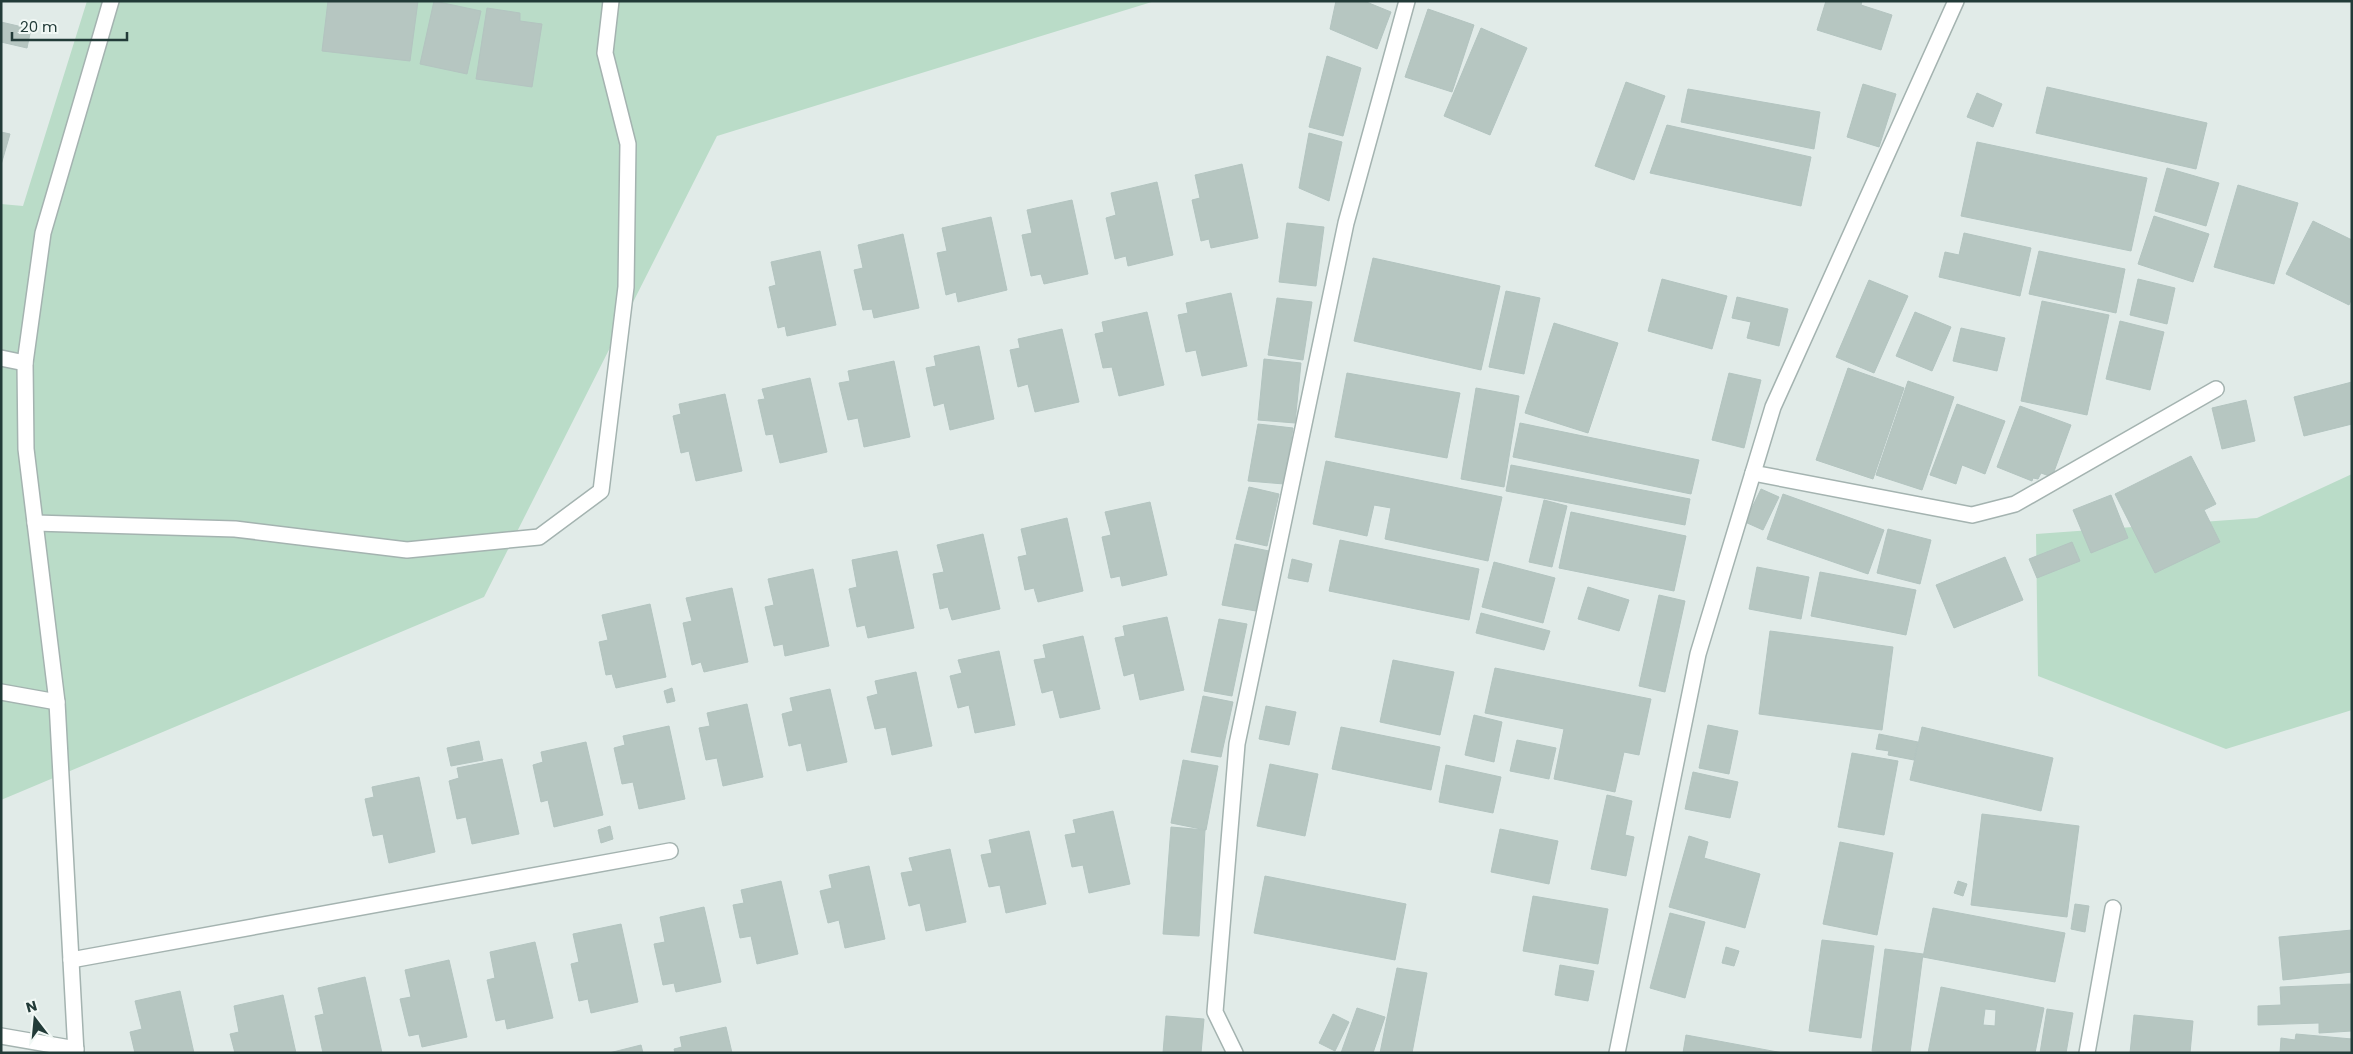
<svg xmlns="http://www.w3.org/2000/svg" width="2353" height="1054" font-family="Poppins,sans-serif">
  <rect width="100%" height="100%" fill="#e1ebe8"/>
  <g fill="#badcc8">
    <path d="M 87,1 L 1155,1 L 717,136 L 484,597 L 1,800 L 1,204 L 23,206 Z"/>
    <path d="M 2352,474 L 2352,710 L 2226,749 L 2038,676 L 2036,534 L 2257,518 Z"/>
  </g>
  <g fill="#b6c6c1" stroke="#b3c4c0" fill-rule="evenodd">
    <path d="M 328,1 L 418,1 L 410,61 L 322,51 Z"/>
    <path d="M 434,1 L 481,11 L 467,74 L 420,64 Z"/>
    <path d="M 1336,1 L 1364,1 L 1391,12 L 1377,49 L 1330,29 Z"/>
    <path d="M 1826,1 L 1862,1 L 1861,5 L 1892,15 L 1881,50 L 1817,30 Z"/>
    <path d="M 487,8 L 520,13 L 520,21 L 542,24 L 532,87 L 476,79 Z"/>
    <path d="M 1428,9 L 1474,25 L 1452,92 L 1405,77 Z"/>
    <path d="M 1,22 L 31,29 L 27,48 L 1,42 Z"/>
    <path d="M 1481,28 L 1527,48 L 1490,135 L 1444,116 Z"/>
    <path d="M 1327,56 L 1361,68 L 1343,136 L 1309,127 Z"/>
    <path d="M 1626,82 L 1665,96 L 1634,180 L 1595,166 Z"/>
    <path d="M 1863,84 L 1896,94 L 1879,147 L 1847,137 Z"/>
    <path d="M 2047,87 L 2207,123 L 2196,169 L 2036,133 Z"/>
    <path d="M 1688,89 L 1820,112 L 1814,149 L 1681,122 Z"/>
    <path d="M 1977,93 L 2002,104 L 1993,127 L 1967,117 Z"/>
    <path d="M 1667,125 L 1811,157 L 1801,206 L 1650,173 Z"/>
    <path d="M 1,132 L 10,134 L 1,165 Z"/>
    <path d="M 1309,133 L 1342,142 L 1329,201 L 1299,188 Z"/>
    <path d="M 1977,142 L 2147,178 L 2131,251 L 1961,216 Z"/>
    <path d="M 1242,164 L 1258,238 L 1211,248 L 1209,239 L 1201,241 L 1192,200 L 1200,198 L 1195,175 Z"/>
    <path d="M 2167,168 L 2219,183 L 2206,226 L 2155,211 Z"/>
    <path d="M 1157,182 L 1173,255 L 1128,266 L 1126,256 L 1115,259 L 1106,218 L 1116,215 L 1111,193 Z"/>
    <path d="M 2238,185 L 2298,203 L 2274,284 L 2214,267 Z"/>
    <path d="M 1072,200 L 1088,274 L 1044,284 L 1041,274 L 1031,276 L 1022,235 L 1032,233 L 1027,210 Z"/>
    <path d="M 2154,216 L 2209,234 L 2193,282 L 2138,264 Z"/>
    <path d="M 991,217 L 1007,290 L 958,302 L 956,292 L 946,295 L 937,253 L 947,251 L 942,228 Z"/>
    <path d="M 2313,221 L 2352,240 L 2352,298 L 2349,305 L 2286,274 Z"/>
    <path d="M 1287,223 L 1324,227 L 1316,286 L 1279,282 Z"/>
    <path d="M 1964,233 L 2031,248 L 2020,296 L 1939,277 L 1945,252 L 1959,255 Z"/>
    <path d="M 903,234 L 919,308 L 874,318 L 872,309 L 863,310 L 854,270 L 863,268 L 858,245 Z"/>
    <path d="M 820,251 L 836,325 L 787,336 L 785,326 L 778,328 L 769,287 L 776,285 L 771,262 Z"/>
    <path d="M 2039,251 L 2125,269 L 2116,313 L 2029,294 Z"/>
    <path d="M 1373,258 L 1500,286 L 1481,370 L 1354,341 Z"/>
    <path d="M 1662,279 L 1727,296 L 1712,349 L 1648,331 Z"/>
    <path d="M 2138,279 L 2175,288 L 2167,324 L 2130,315 Z"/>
    <path d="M 1869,280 L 1908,296 L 1874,373 L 1836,357 Z"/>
    <path d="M 1506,291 L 1540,298 L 1524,374 L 1489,367 Z"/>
    <path d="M 1231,293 L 1247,366 L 1202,376 L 1196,350 L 1186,352 L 1178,315 L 1188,313 L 1186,303 Z"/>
    <path d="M 1737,297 L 1788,309 L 1779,346 L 1747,338 L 1751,322 L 1732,318 Z"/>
    <path d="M 1277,298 L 1312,302 L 1303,360 L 1268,355 Z"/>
    <path d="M 2042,301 L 2109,315 L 2087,415 L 2021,401 Z"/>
    <path d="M 1147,312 L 1164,385 L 1119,396 L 1112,367 L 1103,368 L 1095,334 L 1104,332 L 1102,322 Z"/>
    <path d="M 1915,312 L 1951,327 L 1932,371 L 1896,356 Z"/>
    <path d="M 2120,321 L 2164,332 L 2150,390 L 2106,379 Z"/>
    <path d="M 1554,323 L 1618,343 L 1588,433 L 1525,413 Z"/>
    <path d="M 1961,328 L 2005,338 L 1997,371 L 1953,361 Z"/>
    <path d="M 1062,329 L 1079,402 L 1035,412 L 1028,384 L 1018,387 L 1010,350 L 1020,348 L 1018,339 Z"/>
    <path d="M 979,346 L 994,419 L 950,430 L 944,403 L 934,406 L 926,368 L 936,366 L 934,356 Z"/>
    <path d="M 1264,359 L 1301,363 L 1295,423 L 1258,420 Z"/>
    <path d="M 894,361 L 910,437 L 864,447 L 858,418 L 848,420 L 839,383 L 850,381 L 848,371 Z"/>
    <path d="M 1848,368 L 1904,388 L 1873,479 L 1816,460 Z"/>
    <path d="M 1347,373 L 1460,393 L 1447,458 L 1335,437 Z"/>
    <path d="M 1729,373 L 1761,380 L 1744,448 L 1712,440 Z"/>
    <path d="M 810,378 L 827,452 L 780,463 L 773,434 L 766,435 L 758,400 L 765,399 L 762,389 Z"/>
    <path d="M 1908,381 L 1954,397 L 1922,490 L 1876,475 Z"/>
    <path d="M 2352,382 L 2352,424 L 2304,436 L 2294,397 Z"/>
    <path d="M 1476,388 L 1519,396 L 1504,487 L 1461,479 Z"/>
    <path d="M 725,394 L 742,471 L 696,481 L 689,451 L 681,453 L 673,416 L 681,414 L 679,404 Z"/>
    <path d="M 2246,400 L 2255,441 L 2222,449 L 2212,408 Z"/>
    <path d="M 1957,404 L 2005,421 L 1985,474 L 1962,465 L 1956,484 L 1930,475 Z"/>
    <path d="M 2020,406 L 2071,425 L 2052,477 L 2041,473 L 2038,479 L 2033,478 L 2032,481 L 1997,467 Z"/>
    <path d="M 1520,423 L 1699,460 L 1691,494 L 1513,457 Z"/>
    <path d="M 1258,424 L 1293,428 L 1284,484 L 1248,481 Z"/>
    <path d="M 2191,456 L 2216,504 L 2204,510 L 2220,542 L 2155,573 L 2115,494 Z"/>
    <path d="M 1326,461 L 1502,497 L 1488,561 L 1385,539 L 1391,508 L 1374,505 L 1367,536 L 1313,524 Z"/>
    <path d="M 1511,465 L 1690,499 L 1685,525 L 1506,491 Z"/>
    <path d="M 1249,487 L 1279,494 L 1267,546 L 1236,539 Z"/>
    <path d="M 1761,489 L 1779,497 L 1763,530 L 1745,522 Z"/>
    <path d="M 1783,494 L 1884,530 L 1868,574 L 1767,539 Z"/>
    <path d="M 2111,495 L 2128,538 L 2091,553 L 2073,510 Z"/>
    <path d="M 1544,500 L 1567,506 L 1552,567 L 1529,562 Z"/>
    <path d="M 1150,502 L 1167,575 L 1122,586 L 1120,576 L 1111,578 L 1102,537 L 1111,535 L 1105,512 Z"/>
    <path d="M 1571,512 L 1686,536 L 1674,591 L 1559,568 Z"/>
    <path d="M 1067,518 L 1083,591 L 1038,602 L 1034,588 L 1025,590 L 1018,557 L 1027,555 L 1021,529 Z"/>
    <path d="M 1888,529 L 1931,540 L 1920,584 L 1877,573 Z"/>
    <path d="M 983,534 L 1000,609 L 952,620 L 948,607 L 940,609 L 933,574 L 944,572 L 937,545 Z"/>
    <path d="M 1340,540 L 1479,569 L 1469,620 L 1329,591 Z"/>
    <path d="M 2072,542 L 2080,561 L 2037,578 L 2029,559 Z"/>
    <path d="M 1235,544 L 1269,551 L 1256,611 L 1222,605 Z"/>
    <path d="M 897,551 L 914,628 L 868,638 L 865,625 L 857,627 L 849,589 L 857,587 L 852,560 Z"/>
    <path d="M 2005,557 L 2023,600 L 1954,628 L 1936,585 Z"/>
    <path d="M 1292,559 L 1312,564 L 1308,582 L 1288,578 Z"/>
    <path d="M 1494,562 L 1555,578 L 1543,623 L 1482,607 Z"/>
    <path d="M 1757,567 L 1809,577 L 1801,619 L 1749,609 Z"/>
    <path d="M 813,569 L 829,646 L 785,656 L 783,644 L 774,646 L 765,607 L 774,605 L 768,579 Z"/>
    <path d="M 1820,572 L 1916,590 L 1906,635 L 1811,616 Z"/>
    <path d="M 1588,587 L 1629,600 L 1619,631 L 1578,619 Z"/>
    <path d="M 732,588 L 748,662 L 704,672 L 701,662 L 692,665 L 683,623 L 692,621 L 686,598 Z"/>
    <path d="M 1659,595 L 1685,601 L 1665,692 L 1639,686 Z"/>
    <path d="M 650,604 L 666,677 L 616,688 L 612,674 L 606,675 L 599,642 L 608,640 L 602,615 Z"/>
    <path d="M 1481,613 L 1550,631 L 1544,650 L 1476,633 Z"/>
    <path d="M 1167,617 L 1184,690 L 1140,700 L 1134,673 L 1124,676 L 1115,638 L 1125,636 L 1123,626 Z"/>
    <path d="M 1219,619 L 1247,624 L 1232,696 L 1204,691 Z"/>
    <path d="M 1770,631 L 1893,647 L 1882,730 L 1759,714 Z"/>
    <path d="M 1083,636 L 1100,709 L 1060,718 L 1053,690 L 1042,693 L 1034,660 L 1046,658 L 1043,645 Z"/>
    <path d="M 999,651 L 1015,725 L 975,733 L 969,705 L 958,708 L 950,676 L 962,673 L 958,660 Z"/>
    <path d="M 1393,660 L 1454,672 L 1440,735 L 1380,722 Z"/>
    <path d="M 1495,668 L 1651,699 L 1639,755 L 1624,752 L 1615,792 L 1554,779 L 1564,729 L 1485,713 Z"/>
    <path d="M 916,672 L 932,746 L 892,755 L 886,727 L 875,729 L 867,697 L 878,694 L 875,681 Z"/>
    <path d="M 672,688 L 675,701 L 667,703 L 664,691 Z"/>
    <path d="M 830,689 L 847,762 L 807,771 L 801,743 L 789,746 L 782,714 L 793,711 L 790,698 Z"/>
    <path d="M 1203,696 L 1233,702 L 1221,757 L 1191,752 Z"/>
    <path d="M 747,704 L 763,777 L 723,786 L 717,758 L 706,760 L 699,728 L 710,726 L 707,713 Z"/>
    <path d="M 1266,706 L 1296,712 L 1289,745 L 1259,739 Z"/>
    <path d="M 1474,715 L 1502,722 L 1494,762 L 1465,755 Z"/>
    <path d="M 1708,725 L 1738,731 L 1729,774 L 1699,768 Z"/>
    <path d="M 669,726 L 685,799 L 639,809 L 633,782 L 622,784 L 614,748 L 625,745 L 623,736 Z"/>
    <path d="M 1341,727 L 1440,747 L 1431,790 L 1332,769 Z"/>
    <path d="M 1922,727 L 2053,758 L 2041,811 L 1910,780 Z"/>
    <path d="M 1879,734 L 1918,742 L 1914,760 L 1888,755 L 1889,751 L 1876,749 Z"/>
    <path d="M 1517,740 L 1556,748 L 1549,779 L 1510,771 Z"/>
    <path d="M 479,741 L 483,760 L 451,766 L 447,748 Z"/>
    <path d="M 586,742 L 603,815 L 554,827 L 548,800 L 541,802 L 533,765 L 543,762 L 541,752 Z"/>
    <path d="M 1852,753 L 1898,761 L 1884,835 L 1838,827 Z"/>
    <path d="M 502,759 L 519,834 L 472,844 L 466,817 L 457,819 L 449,781 L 459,778 L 457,768 Z"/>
    <path d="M 1183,760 L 1218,766 L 1206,830 L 1171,823 Z"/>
    <path d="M 1270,764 L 1318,774 L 1305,836 L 1257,826 Z"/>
    <path d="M 1446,765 L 1501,777 L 1493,813 L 1439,802 Z"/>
    <path d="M 1693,772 L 1738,782 L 1730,818 L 1685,809 Z"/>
    <path d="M 419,777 L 435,852 L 389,863 L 383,834 L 373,836 L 365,799 L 374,797 L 372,787 Z"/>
    <path d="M 1607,795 L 1632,801 L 1625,835 L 1634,837 L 1626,876 L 1591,869 Z"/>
    <path d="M 1113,811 L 1130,884 L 1089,893 L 1083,865 L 1072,867 L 1065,835 L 1076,833 L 1073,820 Z"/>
    <path d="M 1982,814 L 2079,826 L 2067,917 L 1971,905 Z"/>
    <path d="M 610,826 L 613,839 L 601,843 L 598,830 Z"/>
    <path d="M 1171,827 L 1205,830 L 1199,936 L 1163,934 Z"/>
    <path d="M 1500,829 L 1558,841 L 1549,884 L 1491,872 Z"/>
    <path d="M 1029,831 L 1046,904 L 1006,913 L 1000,885 L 989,887 L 981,855 L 992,853 L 989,840 Z"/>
    <path d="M 1689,836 L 1708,842 L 1704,858 L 1760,874 L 1745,928 L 1669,907 Z"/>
    <path d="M 1840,842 L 1893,853 L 1877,935 L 1823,924 Z"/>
    <path d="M 950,849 L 966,922 L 926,931 L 920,903 L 909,906 L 901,873 L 913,871 L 909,858 Z"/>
    <path d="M 869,866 L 885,939 L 845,948 L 839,920 L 828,923 L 820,891 L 832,888 L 829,875 Z"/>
    <path d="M 1265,876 L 1406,904 L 1395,960 L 1254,933 Z"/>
    <path d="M 781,881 L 798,954 L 757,964 L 751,936 L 740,938 L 733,905 L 744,903 L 741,890 Z"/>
    <path d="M 1958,881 L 1967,884 L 1963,896 L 1954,893 Z"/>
    <path d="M 1533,896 L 1608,909 L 1598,964 L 1523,951 Z"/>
    <path d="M 2075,904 L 2089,906 L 2085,932 L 2071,929 Z"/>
    <path d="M 704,907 L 721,982 L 676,992 L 674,983 L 663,985 L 654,944 L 665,942 L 660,917 Z"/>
    <path d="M 1933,908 L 2065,933 L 2055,982 L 1923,957 Z"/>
    <path d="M 1670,913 L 1705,922 L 1685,998 L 1650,988 Z"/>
    <path d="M 621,924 L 638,1002 L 591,1013 L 588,999 L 579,1001 L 571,964 L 579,962 L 573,934 Z"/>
    <path d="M 2352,930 L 2352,972 L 2283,980 L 2279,937 Z"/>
    <path d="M 1822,940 L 1874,946 L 1861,1038 L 1809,1031 Z"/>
    <path d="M 535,942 L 553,1018 L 507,1029 L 505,1019 L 496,1021 L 487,980 L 495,978 L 490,952 Z"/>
    <path d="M 1726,947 L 1739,951 L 1734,966 L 1722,963 Z"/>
    <path d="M 1885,949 L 1923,954 L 1910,1053 L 1872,1051 Z"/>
    <path d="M 449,960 L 467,1037 L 422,1047 L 419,1034 L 409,1036 L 400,999 L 411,997 L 405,970 Z"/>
    <path d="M 1560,965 L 1594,971 L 1588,1001 L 1555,995 Z"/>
    <path d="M 1397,968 L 1427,973 L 1412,1053 L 1380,1053 Z"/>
    <path d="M 365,977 L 382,1053 L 323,1053 L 315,1016 L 324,1014 L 318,988 Z"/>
    <path d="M 2352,984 L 2352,1031 L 2319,1033 L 2319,1023 L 2258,1025 L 2258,1006 L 2281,1005 L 2280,987 Z"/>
    <path d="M 1941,987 L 2044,1008 L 2035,1053 L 1928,1053 ZM 1985,1009 L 1996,1010 L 1995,1026 L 1983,1025 Z"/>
    <path d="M 180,991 L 194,1053 L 135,1053 L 130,1032 L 142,1029 L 135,1001 Z"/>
    <path d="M 283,995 L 296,1053 L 235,1053 L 230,1034 L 239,1032 L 234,1006 Z"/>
    <path d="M 1357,1008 L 1385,1017 L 1373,1053 L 1341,1053 Z"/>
    <path d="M 2047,1009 L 2073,1013 L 2066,1053 L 2040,1053 Z"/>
    <path d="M 1333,1014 L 1349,1022 L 1335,1051 L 1319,1043 Z"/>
    <path d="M 2134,1015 L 2193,1021 L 2190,1053 L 2130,1053 Z"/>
    <path d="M 1166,1016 L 1204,1019 L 1201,1053 L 1163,1053 Z"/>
    <path d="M 726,1027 L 732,1053 L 675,1053 L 674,1049 L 682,1047 L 680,1037 Z"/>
    <path d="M 2296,1034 L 2352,1039 L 2350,1053 L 2280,1053 L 2281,1038 L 2295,1040 Z"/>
    <path d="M 1686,1035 L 1783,1053 L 1683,1053 Z"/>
    <path d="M 641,1045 L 643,1053 L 609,1053 Z"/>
  </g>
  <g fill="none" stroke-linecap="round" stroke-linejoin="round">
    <g stroke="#a4b3b0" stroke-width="18">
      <g id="street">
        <path d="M 1,358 L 25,363"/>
        <path d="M 1753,473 L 1972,515 L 2015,504 L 2216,389"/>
        <path d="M 35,523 L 235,529 L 407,550 L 539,537 L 601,491 L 626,287 L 628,144 L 605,53 L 611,1"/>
        <path d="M 1,692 L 57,702"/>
        <path d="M 71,960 L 670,851"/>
        <path d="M 1,1036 L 76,1049"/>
        <path d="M 76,1053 L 57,702 L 26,449 L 25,363 L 43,233 L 111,1"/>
        <path d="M 1235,1053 L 1215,1012 L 1237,744 L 1346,223 L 1407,1"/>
        <path d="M 1617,1053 L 1698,654 L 1773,407 L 1956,1"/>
        <path d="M 2087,1053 L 2113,908"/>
      </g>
    </g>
    <use href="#street" stroke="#fff" stroke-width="15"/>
  </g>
  <rect width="2353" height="1054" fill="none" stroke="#223b38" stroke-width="5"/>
  <g transform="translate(35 1019) rotate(344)" stroke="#f1f8f5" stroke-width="4" paint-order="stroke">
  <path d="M0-4L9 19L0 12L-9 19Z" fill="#223b38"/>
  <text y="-8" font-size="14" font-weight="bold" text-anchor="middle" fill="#223b38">N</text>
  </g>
  <path d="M12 32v8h115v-8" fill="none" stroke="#223b38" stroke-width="2.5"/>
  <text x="20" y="32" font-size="15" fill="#223b38" stroke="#f1f8f5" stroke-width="4" paint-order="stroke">20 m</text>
</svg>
